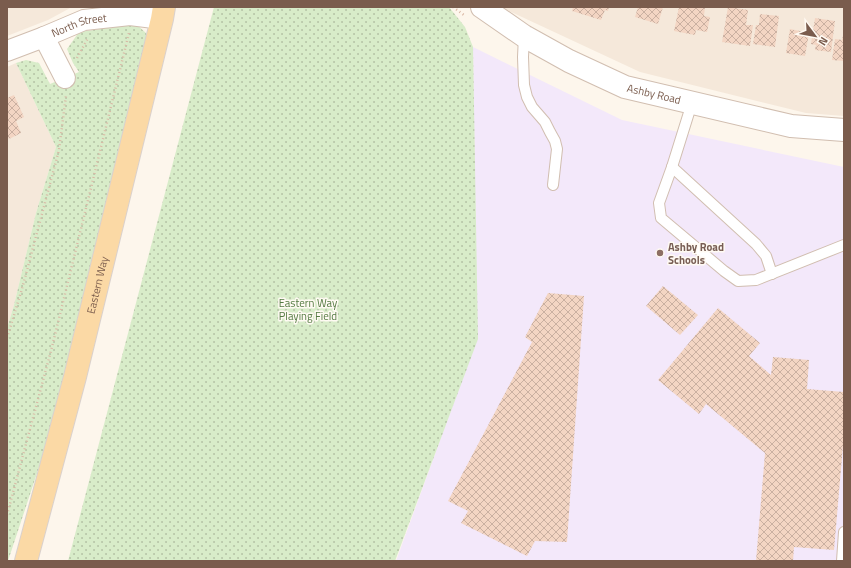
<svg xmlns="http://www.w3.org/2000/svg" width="851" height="568" font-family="'Titillium Web',sans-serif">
  <defs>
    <pattern id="grass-dots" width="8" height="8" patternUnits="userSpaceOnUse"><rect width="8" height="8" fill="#d8ecc9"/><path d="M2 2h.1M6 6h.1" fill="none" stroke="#b4c2a5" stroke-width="1.8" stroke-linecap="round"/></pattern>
    <pattern id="building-cross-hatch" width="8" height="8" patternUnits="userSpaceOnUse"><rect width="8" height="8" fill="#f3d5c3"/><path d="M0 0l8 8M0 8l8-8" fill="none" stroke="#cab0a1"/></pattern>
  </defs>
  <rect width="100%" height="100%" fill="#fdf6ec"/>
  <g fill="#f5e8da">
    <path d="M 7,7 L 72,7 L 48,20 L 7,36 Z"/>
    <path d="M 506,7 L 844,7 L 844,116 L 806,113 L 640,72 L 505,9 Z"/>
    <path d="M 16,63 L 56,147 L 36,213 L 14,305 L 7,328 L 7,67 Z"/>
  </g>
  <path fill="#f3e8fa" d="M 473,47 L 622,120 L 844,167 L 844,561 L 396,561 L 477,339 Z"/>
  <g fill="url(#grass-dots)">
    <path d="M 214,7 L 449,7 L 465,27 L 473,47 L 478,339 L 395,561 L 68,561 Z"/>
    <path d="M 136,24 L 146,33 L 148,48 L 109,211 L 40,464 L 8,561 L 7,561 L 7,328 L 14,305 L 36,213 L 56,147 L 16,63 L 26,60 L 39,63 L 50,84 L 79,72 L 73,63 L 67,49 L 79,32 Z"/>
  </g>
  <g fill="url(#building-cross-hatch)">
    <path d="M 573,7 L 609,7 L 608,11 L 605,10 L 601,20 L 572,11 Z"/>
    <path d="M 638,7 L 663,7 L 658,24 L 635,17 Z"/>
    <path d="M 679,7 L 705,7 L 704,16 L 710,17 L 707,32 L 696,30 L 695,35 L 674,31 Z"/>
    <path d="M 728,7 L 748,10 L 746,25 L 753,25 L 750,46 L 722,42 Z"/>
    <path d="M 760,14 L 779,16 L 775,47 L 753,44 L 756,25 L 759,25 Z"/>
    <path d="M 815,18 L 835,21 L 831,52 L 815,50 L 816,45 L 811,44 Z"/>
    <path d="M 790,29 L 809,33 L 805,56 L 786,53 Z"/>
    <path d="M 843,35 L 844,35 L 844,61 L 832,60 L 835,39 L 842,40 Z"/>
    <path d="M 14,95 L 24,117 L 16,121 L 21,133 L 9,139 L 7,135 L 7,98 Z"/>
    <path d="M 663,286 L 698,315 L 680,335 L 646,306 Z"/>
    <path d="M 548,293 L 584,296 L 567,542 L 535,541 L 527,556 L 461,523 L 468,511 L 448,501 L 532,342 L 525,337 Z"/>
    <path d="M 718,308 L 760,343 L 749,356 L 771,375 L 773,357 L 809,360 L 807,389 L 844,392 L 844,434 L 834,550 L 794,547 L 793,561 L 756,561 L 765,453 L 706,404 L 699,414 L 658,380 Z"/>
  </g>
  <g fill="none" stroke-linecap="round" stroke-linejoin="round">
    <g stroke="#d1beb0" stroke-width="12">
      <g id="service">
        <path d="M 524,36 L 523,57 L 524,85 L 527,97 L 532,107 L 545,122 L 550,132 L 555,141 L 557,149 L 553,185"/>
        <path d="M 692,103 L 672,167 L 659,203 L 661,218 L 724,271 L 738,281 L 756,280 L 844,245"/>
        <path d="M 672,167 L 756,244 L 766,256 L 772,274"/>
        <path d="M 842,561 L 844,532"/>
      </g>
    </g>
    <g stroke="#d1beb0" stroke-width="22">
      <g id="minor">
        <path d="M 44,37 L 65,78"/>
        <path id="s1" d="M 7,51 L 44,37 L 84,20 L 130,15 L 162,19"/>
      </g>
    </g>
    <g stroke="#d1beb0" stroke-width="24">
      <g id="tertiary">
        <path id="s2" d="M 482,7 L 524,36 L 569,61 L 625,87 L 791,126 L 844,130"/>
      </g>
    </g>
    <g stroke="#dad1cd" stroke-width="24">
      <g id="primary">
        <path id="s3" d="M 26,561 L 75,377 L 162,19 L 164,7"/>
      </g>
    </g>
    <g stroke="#d9b8a5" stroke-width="2.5" stroke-dasharray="1 3" stroke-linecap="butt">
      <path d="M 453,7 L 464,15"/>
      <path d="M 77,58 L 88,38"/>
      <path d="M 7,338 L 22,289 L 59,150 L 66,96"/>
      <path d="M 7,515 L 52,347 L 129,33"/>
    </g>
    <use href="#service" stroke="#fff" stroke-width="10"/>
    <use href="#minor" stroke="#fff" stroke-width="20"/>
    <use href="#tertiary" stroke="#fff" stroke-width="22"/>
    <use href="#primary" stroke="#fbd9a5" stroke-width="22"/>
  </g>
  <circle fill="#8d6e63" stroke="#fffaf3" stroke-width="1.5" cx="660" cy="253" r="4"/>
  <g text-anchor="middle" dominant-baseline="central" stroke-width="3" stroke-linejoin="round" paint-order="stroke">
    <g font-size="11" fill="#7a5c4d" stroke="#fffaf3">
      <text stroke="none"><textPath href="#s1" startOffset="77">North Street</textPath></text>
      <text stroke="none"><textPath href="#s2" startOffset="194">Ashby Road</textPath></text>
      <text stroke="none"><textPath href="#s3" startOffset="285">Eastern Way</textPath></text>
    </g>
    <g font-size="11" font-weight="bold" fill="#785e54" stroke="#fffaf3" text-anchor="start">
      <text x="668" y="247">Ashby Road<tspan x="668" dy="13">Schools</tspan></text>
    </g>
    <g font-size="11" fill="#537a41" stroke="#fffaf3">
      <text x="308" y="303">Eastern Way<tspan x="308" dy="13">Playing Field</tspan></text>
    </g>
  </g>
  <rect width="851" height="568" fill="none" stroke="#7a5c4d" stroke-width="16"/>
  <g transform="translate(815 36) rotate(122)" stroke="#fffaf3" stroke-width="3" paint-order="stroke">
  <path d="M0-3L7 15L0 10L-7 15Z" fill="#7a5c4d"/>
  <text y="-6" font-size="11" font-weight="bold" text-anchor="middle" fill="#7a5c4d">N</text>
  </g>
</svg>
